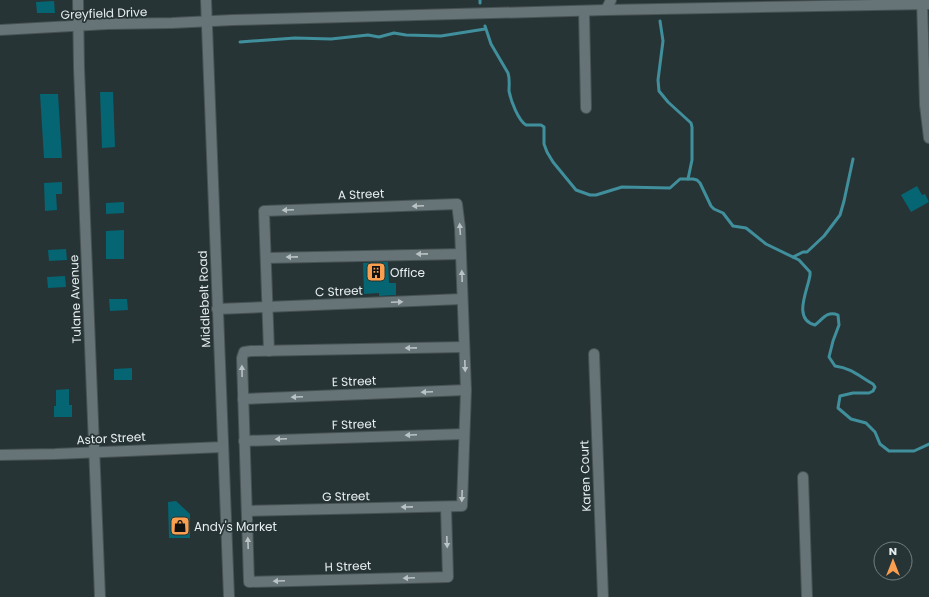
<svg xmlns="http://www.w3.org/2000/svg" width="929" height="597" font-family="Poppins,sans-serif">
  <rect width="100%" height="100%" fill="#273436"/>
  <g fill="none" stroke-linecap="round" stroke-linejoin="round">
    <g stroke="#408f9c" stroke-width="3">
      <path d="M 480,0 L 480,3"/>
      <path d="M 660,21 L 663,41 L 658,80 L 659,91 L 668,102 L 691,123 L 692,127 L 692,160 L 688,179"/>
      <path d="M 485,26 L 491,44 L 508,73 C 510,79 509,85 509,91 C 511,101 518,120 526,125 L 541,125 L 544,127 L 544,144 L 547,152 L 553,162 L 576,190 L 590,195 L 596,195 L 622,187 L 670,188 L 680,179 L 693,179 L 697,180 L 700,183 L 711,206 L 714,209 L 723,213 L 733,226 L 746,228 L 766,244 L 799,260 L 810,272 L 810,275 C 808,290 792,319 815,325 C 822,320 827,310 838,315 L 839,325 L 833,341 L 829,357 L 835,366 C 851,368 859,376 873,384 L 875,387 L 873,391 L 869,393 L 853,393 L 840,396 L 838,408 L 851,419 L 866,423 L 875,432 L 880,444 L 889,451 L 914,451 L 929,444"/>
      <path d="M 240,42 L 295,38 L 331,39 L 368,35 L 379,37 L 394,33 L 406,35 L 441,36 L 485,29"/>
      <path d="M 793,257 L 803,252 L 807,252 L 824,236 L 840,215 L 844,201 L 853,159"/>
    </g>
  </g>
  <g fill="#056572">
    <path d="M 54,1 L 55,13 L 37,13 L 36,2 Z"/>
    <path d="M 100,92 L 113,92 L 115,147 L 102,148 Z"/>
    <path d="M 40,94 L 58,94 L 62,158 L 44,158 Z"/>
    <path d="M 62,182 L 62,194 L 56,194 L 57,210 L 45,211 L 44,183 Z"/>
    <path d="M 917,186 L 922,195 L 925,194 L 929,202 L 911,212 L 901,195 Z"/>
    <path d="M 124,202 L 124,213 L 106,214 L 106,203 Z"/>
    <path d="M 124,230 L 124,259 L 106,259 L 106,231 Z"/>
    <path d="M 66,249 L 67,260 L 49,261 L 48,250 Z"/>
    <path d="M 388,262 L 389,283 L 396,283 L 396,295 L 379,296 L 379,293 L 364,294 L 363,263 Z"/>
    <path d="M 65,276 L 66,287 L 48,288 L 47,277 Z"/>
    <path d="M 109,299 L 127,299 L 128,310 L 110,311 Z"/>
    <path d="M 132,368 L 132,380 L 114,380 L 114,369 Z"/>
    <path d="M 69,389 L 69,405 L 72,405 L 72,417 L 54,417 L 54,406 L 56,406 L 56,390 Z"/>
    <path d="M 176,501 L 190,514 L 190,538 L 169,538 L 168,502 Z"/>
  </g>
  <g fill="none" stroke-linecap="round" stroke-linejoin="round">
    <g stroke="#475254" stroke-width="12">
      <g id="street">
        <path d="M 78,0 L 79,68 L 100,597"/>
        <path d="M 922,0 L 925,105 L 929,138"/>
        <path d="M 606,10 L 611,0"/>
        <path d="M 584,11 L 586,108"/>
        <path d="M 0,30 L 108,24 L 172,23 L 233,20 L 606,10 L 929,4"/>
        <path d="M 266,258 L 461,254"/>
        <path d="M 217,309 L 462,299"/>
        <path d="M 594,354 L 603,597"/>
        <path d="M 243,399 L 466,390"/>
        <path d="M 244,441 L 464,434"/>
        <path d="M 0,455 L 55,454 L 223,447"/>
        <path d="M 803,477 L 807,597"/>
        <path d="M 446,507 L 448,577 L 249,582 L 242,358 L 244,352 L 251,351 L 464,347"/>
        <path d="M 247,511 L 462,506 L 466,390 L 460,228 L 457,204 L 264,211 L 269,351"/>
      </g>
    </g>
    <g stroke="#475254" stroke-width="12">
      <path id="secondary" d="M 206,0 L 229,597"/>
    </g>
    <use href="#street" stroke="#667477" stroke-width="10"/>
    <use href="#secondary" stroke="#667477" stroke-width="10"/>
  </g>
  <defs><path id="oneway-solid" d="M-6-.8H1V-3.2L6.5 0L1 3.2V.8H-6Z"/></defs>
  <g fill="#b9c3c6">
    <use href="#oneway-solid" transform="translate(418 206) rotate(178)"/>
    <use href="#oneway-solid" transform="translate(288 210) rotate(178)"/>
    <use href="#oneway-solid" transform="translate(460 229) rotate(-94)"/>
    <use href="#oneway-solid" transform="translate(422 254) rotate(179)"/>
    <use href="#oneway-solid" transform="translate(292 257) rotate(179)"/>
    <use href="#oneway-solid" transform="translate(462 276) rotate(-92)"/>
    <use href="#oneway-solid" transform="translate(397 302) rotate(-2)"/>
    <use href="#oneway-solid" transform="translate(411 348) rotate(179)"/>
    <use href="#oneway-solid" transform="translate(465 366) rotate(88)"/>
    <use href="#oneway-solid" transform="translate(242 371) rotate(-91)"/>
    <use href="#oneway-solid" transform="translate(427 392) rotate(178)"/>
    <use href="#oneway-solid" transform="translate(297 397) rotate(178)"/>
    <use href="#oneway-solid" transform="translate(411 435) rotate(178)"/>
    <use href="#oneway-solid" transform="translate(281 439) rotate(178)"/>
    <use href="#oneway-solid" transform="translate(462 496) rotate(92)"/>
    <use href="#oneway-solid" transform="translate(407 507) rotate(179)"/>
    <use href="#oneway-solid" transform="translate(447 542) rotate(88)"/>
    <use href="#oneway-solid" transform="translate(248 543) rotate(-92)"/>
    <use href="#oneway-solid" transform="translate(409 578) rotate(178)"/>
    <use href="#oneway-solid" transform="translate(279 581) rotate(178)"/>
  </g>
  <defs>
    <g id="building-square" transform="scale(1)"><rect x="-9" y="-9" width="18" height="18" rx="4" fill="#fa9f4f" stroke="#273436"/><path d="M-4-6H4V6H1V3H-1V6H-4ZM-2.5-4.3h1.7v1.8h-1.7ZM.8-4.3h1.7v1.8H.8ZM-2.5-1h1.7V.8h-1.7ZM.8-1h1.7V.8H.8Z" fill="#111"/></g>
    <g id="shop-square" transform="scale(1)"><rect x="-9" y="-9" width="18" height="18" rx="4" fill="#fa9f4f" stroke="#273436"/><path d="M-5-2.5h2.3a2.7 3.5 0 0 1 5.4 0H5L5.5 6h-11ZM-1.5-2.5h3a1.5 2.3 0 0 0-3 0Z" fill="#111"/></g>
  </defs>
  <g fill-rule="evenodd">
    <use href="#building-square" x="376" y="272"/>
    <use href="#shop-square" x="180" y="526"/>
  </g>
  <g text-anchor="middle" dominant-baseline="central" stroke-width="3.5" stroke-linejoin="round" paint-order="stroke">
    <g font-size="12" fill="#e6eef0" stroke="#273436">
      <text transform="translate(104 13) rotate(-2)">Greyfield Drive</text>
      <text transform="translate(361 194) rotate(-2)">A Street</text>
      <text transform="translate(339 291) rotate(-2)">C Street</text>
      <text transform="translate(75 299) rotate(-92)">Tulane Avenue</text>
      <text transform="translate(204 299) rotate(-92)">Middlebelt Road</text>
      <text transform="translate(354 381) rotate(-2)">E Street</text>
      <text transform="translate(354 424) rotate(-2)">F Street</text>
      <text transform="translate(111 438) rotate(-3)">Astor Street</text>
      <text transform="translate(585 476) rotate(-92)">Karen Court</text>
      <text transform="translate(346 496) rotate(-1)">G Street</text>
      <text transform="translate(348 566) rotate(-2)">H Street</text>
    </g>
    <g font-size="12" fill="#e6eef0" stroke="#273436" text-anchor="start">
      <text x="390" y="272">Office</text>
      <text x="194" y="526">Andy's Market</text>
    </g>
  </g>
  <g transform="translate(893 561)"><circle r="19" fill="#273436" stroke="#737e80"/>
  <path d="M0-3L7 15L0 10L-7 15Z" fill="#fa9f4f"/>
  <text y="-6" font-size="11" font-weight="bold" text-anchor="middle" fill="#e6eef0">N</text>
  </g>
</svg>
